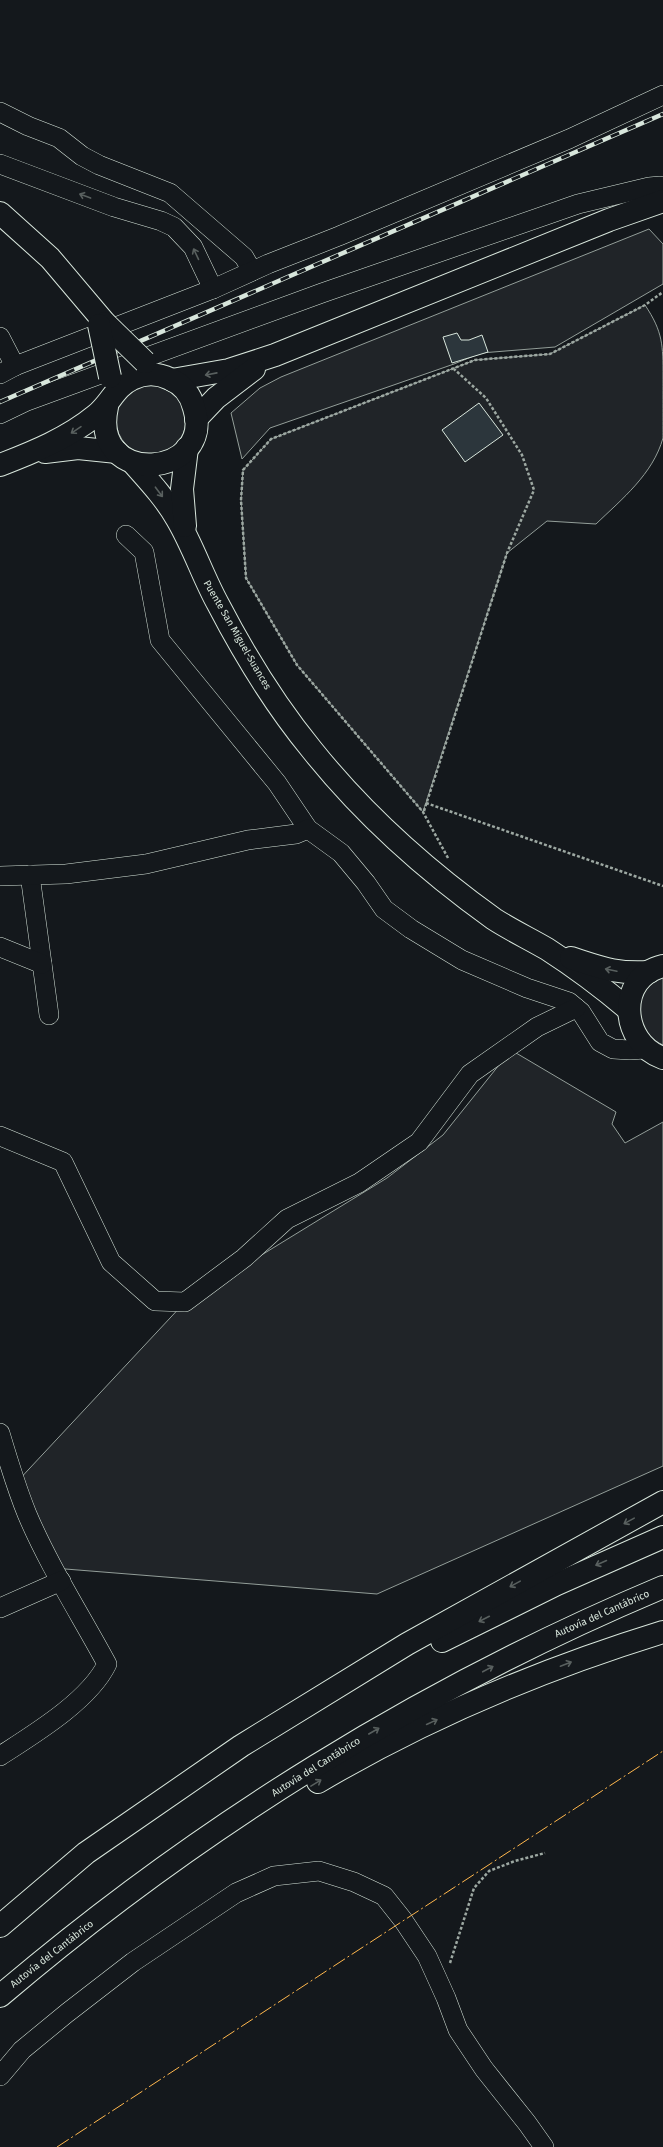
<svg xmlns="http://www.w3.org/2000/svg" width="663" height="2147" font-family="'Fira Sans',sans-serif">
  <rect width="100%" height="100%" fill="#14181c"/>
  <g fill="#202428" stroke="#939e99">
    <path d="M 649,229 L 663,244 L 663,284 L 555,347 L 481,353 L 454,364 L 270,428 L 242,459 L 231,413 L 260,388 L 281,377 Z"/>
    <path d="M 645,305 C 663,332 663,345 663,377 C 663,391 663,426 663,438 C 653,474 622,499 596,524 L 547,521 L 507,553 L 423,812 L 297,665 L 246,578 L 241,500 L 243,470 L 271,439 L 475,360 L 550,354 Z"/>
    <circle cx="151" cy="420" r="35"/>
    <path d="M 663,976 L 663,1045 C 642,1036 632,1009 646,990 C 650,984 656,980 663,976 Z"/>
    <path d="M 511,1050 L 616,1112 L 612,1124 L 625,1143 L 663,1122 L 663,1466 L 377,1594 L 53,1568 L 15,1484 L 185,1302 L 387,1178 L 443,1135 Z"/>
  </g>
  <g fill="#2c363c" stroke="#d8e6dc">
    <path d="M 457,333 L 461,340 L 469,340 L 482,335 L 488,352 L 452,363 L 443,337 Z"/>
    <path d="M 479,403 L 503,435 L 465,462 L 442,430 Z"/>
  </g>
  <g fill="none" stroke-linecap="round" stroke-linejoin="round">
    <g stroke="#d8e6dc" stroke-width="20">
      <g id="minor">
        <path d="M 0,112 L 28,126 L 59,138 L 82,156 L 99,165 L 170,193 L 244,257 L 252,271"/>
        <path d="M 0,164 L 114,207 L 161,221 L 174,227 L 193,247 L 213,289"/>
        <path d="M 0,337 L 15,366"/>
        <path d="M 0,374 L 15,366 L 213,289 L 268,264 L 339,236 L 569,139 L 663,95"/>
        <path d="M 0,414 L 27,401 L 322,293 L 578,204 L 649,187 L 660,186 L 663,188"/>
        <path d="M 126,535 L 144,552 L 160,640 L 277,783 L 308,829"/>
        <path d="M 30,875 L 49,1015"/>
        <path d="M 0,876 L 66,874 L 146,864 L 248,840 L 296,834 L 308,829 L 341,853 L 366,883 L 384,909 L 411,929 L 462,960 L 527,988 L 569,1002 L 581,1012 L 600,1042 L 613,1049 L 630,1050 L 645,1049"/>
        <path d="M 0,947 L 42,964"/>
        <path d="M 0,1136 L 63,1162 L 111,1262 L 155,1301 L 185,1302 L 244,1258 L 287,1219 L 359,1183 L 419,1142 L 470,1074 L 537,1027 L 576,1008"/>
        <path d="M 0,1433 C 8,1460 16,1487 27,1514 C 49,1566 80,1614 107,1664 C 89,1701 34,1734 0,1756"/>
        <path d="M 0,1608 L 61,1581"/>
        <path d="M 0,2076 L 22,2050 L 67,2013 L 133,1962 L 236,1893 L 274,1876 L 319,1871 L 354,1882 L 384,1896 L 403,1920 L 427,1956 L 446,1998 L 458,2030 L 484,2069 L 527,2123 L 544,2147"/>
      </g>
    </g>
    <g stroke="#d8e6dc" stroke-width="24">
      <g id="major">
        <path d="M 0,213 L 50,258 L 105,323"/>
        <path d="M 133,463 C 149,481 165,498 177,519 C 193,546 203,577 218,604 C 245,656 275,705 312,750 C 364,815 427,871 494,919 C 511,930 530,939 547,949 C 575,967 603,988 629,1010"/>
        <path d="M 185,526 L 182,489 L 187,448"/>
        <path d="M 571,958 C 602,968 616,974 649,972"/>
        <path d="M 663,966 C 616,977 620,1043 663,1058"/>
      </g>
    </g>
    <g stroke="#d8e6dc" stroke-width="24">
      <g id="highway">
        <path d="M 172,380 L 229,370 L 275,355 L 609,220 L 663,201"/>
        <path d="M 196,419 L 216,398 L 254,369"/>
        <path d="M 45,452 L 78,448 L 117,452"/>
        <path d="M 0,465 C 34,452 68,438 96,415 C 110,404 115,387 132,379 C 144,373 158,373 170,379 C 182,384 191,395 194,408 C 216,478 89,489 107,407"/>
        <path d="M 442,1641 L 557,1584 L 663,1537"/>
        <path d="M 318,1782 C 426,1718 543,1669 663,1632"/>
        <path d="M 0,1926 L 86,1853 L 241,1746 L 407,1644 L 663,1502"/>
        <path d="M 0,1996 C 198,1827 423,1688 663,1587"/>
      </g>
    </g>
    <g stroke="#9da8a2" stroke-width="2.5" stroke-dasharray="3 2" stroke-linecap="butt">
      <path d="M 426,803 L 663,886"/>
      <path d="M 424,811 L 507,553 L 534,490 L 522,455 L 486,398 L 454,369"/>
      <path d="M 448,858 L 423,812 L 297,665 L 246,578 L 241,500 L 243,470 L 271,439 L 475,360 L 550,354 L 645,305 L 663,292"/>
      <path d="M 450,1963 L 474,1888 L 489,1871 L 515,1861 L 545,1853"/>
    </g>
    <use href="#minor" stroke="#14181c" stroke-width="19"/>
    <use href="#major" stroke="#14181c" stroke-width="22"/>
    <use href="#highway" stroke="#14181c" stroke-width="22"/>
    <g stroke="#d8e6dc" stroke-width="4.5">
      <path id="rail" d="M 0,402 L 663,114"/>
    </g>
    <use href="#rail" stroke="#14181c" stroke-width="3" stroke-dasharray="9" stroke-linecap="butt"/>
    <g stroke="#d8e6dc" stroke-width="24" stroke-linecap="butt">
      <g id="major-bridge">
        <path d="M 105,323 L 145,362"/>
        <path d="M 99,325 L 110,377"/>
      </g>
    </g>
    <use href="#major-bridge" stroke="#14181c" stroke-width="22"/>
    <path stroke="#ffb74d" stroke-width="1" stroke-dasharray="14 3 2 3" stroke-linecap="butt" d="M 57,2147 L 663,1751"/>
  </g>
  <defs><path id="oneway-shaft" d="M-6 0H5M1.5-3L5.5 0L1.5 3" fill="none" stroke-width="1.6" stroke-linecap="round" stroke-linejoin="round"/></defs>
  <g stroke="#59605f">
    <use href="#oneway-shaft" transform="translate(85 196) rotate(-160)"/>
    <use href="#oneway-shaft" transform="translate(196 254) rotate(-115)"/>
    <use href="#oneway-shaft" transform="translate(211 374) rotate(169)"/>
    <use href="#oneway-shaft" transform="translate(76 430) rotate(146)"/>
    <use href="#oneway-shaft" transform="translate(159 492) rotate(53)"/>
    <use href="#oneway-shaft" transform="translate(611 970) rotate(-168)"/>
    <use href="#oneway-shaft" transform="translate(629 1521) rotate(151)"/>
    <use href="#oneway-shaft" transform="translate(601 1563) rotate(156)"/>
    <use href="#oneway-shaft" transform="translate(515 1584) rotate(151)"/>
    <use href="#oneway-shaft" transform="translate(484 1619) rotate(153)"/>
    <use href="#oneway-shaft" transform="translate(566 1664) rotate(-21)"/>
    <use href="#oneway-shaft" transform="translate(488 1669) rotate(-28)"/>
    <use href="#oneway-shaft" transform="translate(432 1722) rotate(-25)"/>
    <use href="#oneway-shaft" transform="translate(374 1731) rotate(-30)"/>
    <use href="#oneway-shaft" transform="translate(316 1783) rotate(-31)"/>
  </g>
  <g text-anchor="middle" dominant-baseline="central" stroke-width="3" stroke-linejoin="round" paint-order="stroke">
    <g font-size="10" fill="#d8e6dc" stroke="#14181c">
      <text transform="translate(237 635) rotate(60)">Puente San Miguel-Suances</text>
      <text transform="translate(602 1614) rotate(-24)">Autovía del Cantábrico</text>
      <text transform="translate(316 1767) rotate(-32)">Autovía del Cantábrico</text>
      <text transform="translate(52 1954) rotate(-38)">Autovía del Cantábrico</text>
    </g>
  </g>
</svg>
